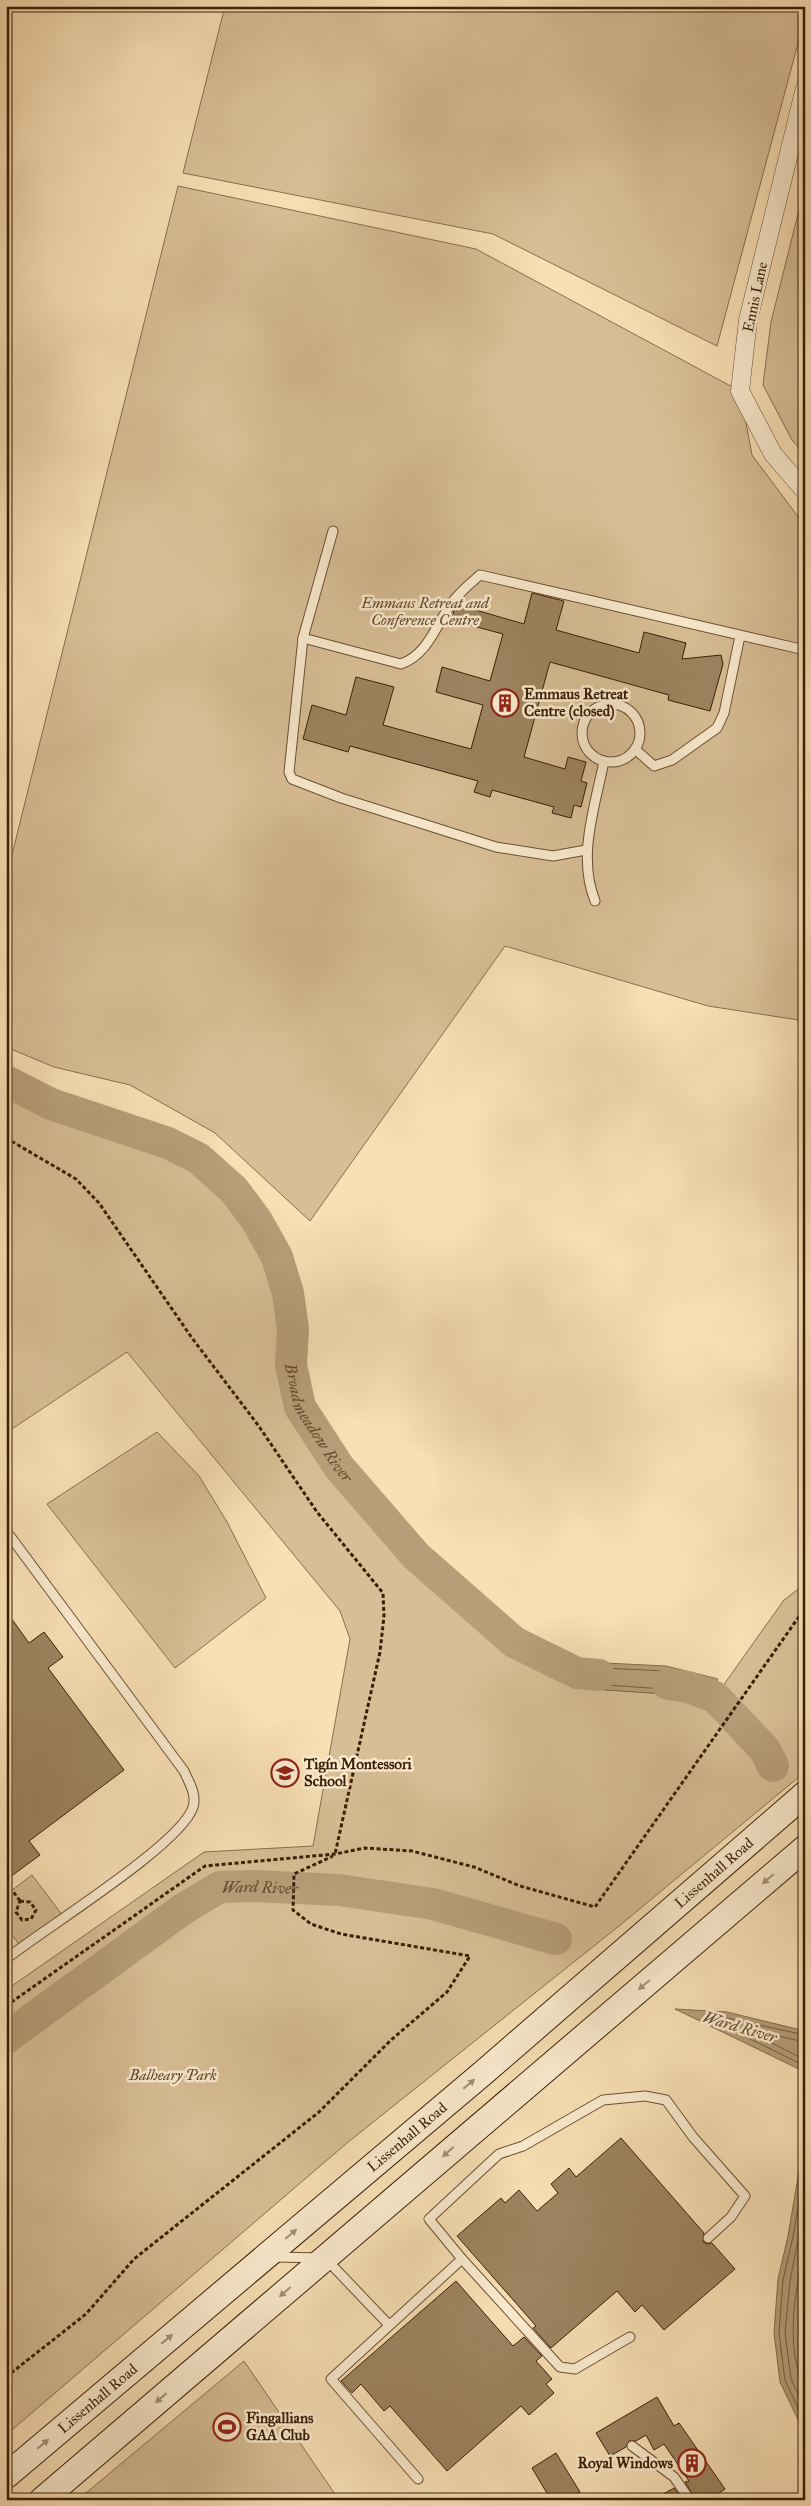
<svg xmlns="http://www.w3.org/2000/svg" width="811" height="2506" font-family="'IM FELL Great Primer',serif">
  <rect width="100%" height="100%" fill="#f8dfb4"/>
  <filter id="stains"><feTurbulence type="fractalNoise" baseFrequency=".004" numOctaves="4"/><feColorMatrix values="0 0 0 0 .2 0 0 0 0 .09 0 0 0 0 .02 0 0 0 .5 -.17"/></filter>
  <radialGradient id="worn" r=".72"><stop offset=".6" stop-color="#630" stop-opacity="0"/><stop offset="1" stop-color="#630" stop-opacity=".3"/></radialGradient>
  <g fill="#d8be96" stroke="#896e4e">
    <path d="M 225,6 L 805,6 L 805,17 L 717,346 L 493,234 L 183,173 Z"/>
    <path d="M 178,186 L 476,249 L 740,391 L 752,455 L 805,526 L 805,1021 L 708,1006 L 505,946 L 310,1221 L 215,1133 L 130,1085 L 54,1067 L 6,1047 L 6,879 Z"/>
    <path d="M 805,186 L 805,455 L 792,440 L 763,385 L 771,322 Z"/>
    <path d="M 6,1088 L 27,1103 L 99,1130 L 183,1156 L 243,1217 L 260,1241 L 279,1319 L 281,1369 L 291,1406 L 324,1463 L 375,1524 L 420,1571 L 495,1637 L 532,1664 L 593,1689 L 715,1697 L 784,1600 L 805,1584 L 805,1772 L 619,1926 L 347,2143 L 6,2435 L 6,1990 L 204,1852 L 313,1846 L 350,1639 L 340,1611 L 127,1352 L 6,1433 Z"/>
    <path d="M 157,1432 L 199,1476 L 227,1522 L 266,1598 L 175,1668 L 47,1504 Z"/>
    <path d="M 32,1875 L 63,1916 L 21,1947 L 6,1927 L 6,1895 Z"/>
    <path d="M 244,2361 L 339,2500 L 78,2500 L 86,2493 Z"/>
  </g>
  <g fill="#b79e79" stroke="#856b4b">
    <path d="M 563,1655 L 584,1662 L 666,1666 L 718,1679 L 709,1697 L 593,1689 L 552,1672 Z"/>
    <path d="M 675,2009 L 727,2012 L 805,2031 L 805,2072 Z"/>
    <path d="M 805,2136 L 805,2434 L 780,2382 L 774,2333 L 778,2279 L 788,2236 Z"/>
  </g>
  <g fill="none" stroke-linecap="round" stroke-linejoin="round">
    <g stroke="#785e40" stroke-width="1">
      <path d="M 566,1662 L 583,1667 L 666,1671 L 708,1681 L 710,1684 L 705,1692 L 594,1684 L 562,1670 L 561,1667 Z"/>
      <path d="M 805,2035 L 727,2018 L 712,2017 L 710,2019 L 805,2066"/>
      <path d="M 805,2042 L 755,2031 L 752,2033 L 805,2060"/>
      <path d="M 805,2166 L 793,2237 L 783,2280 L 779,2333 L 785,2380 L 805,2423"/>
      <path d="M 805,2204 L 790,2281 L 785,2333 L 791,2379 L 805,2408"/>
      <path d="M 805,2249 C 794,2294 785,2347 805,2390"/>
    </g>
    <g stroke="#b79e79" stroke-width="32">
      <path id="s1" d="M 6,1081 L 51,1104 L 168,1143 L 198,1158 L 234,1190 L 257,1221 L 277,1257 L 288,1293 L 293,1329 L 291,1365 L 300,1407 L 339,1467 L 416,1556 L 514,1642 L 577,1673 L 599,1675"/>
      <path d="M 668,1684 L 688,1687 L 715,1697 L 765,1750 L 773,1766"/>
      <path id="s2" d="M 6,2038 L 183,1909 L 220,1887 L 253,1886 L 339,1890 L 433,1904 L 556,1939"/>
    </g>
  </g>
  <g fill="#9d8360" stroke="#3a1f06">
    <path d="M 532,593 L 564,601 L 556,630 L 639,653 L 644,632 L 686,643 L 682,659 L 721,655 L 723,664 L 710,711 L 668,700 L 669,695 L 550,662 L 524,757 L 565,769 L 568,757 L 586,762 L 581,781 L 587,783 L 581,807 L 574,805 L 571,818 L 552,813 L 554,807 L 492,790 L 490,797 L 474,792 L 478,781 L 350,746 L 348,752 L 303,739 L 312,705 L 346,715 L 356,677 L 394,687 L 383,725 L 471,749 L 483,705 L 436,692 L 442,667 L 490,681 L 503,634 L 451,620 L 454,611 L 458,605 L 524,624 Z"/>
    <path d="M 6,1611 L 29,1643 L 44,1632 L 63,1657 L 48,1668 L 124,1770 L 29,1841 L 40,1855 L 6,1880 Z"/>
    <path d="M 621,2138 L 704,2233 L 703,2242 L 707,2244 L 712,2243 L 735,2269 L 664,2330 L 642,2305 L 635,2312 L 617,2291 L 551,2348 L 533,2328 L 536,2326 L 457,2236 L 501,2198 L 505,2203 L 519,2190 L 537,2211 L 558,2193 L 551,2184 L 569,2168 L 576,2177 Z"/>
    <path d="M 456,2281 L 513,2346 L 524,2337 L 542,2356 L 536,2361 L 552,2379 L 546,2384 L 554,2393 L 529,2415 L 521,2406 L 447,2471 L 390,2406 L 384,2411 L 361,2384 L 352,2393 L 341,2381 Z"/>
    <path d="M 657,2397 L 674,2426 L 679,2423 L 725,2489 L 709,2500 L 696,2500 L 685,2482 L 689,2481 L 664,2444 L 654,2450 L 646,2435 L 636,2441 L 629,2441 L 626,2447 L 610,2456 L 596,2433 Z"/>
    <path d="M 556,2453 L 580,2492 L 568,2500 L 551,2500 L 532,2468 Z"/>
    <path d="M 674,2488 L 682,2500 L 653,2500 Z"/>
  </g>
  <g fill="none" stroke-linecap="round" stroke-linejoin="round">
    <g stroke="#6a4f32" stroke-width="11">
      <g id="lane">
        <path d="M 333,531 L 303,638 L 289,772 L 292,779 L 341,798 L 496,847 L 553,856 L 586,850"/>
        <path d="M 303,638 L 401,664 C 430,654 437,620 455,599 C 462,590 472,582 480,575 L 805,650"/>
        <circle cx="611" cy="733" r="29"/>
        <path d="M 635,749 L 654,766 L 672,760 L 717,728 L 724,713 L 740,636"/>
        <path d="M 595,901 C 577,856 595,807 604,761"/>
        <path d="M 6,1959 C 42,1930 182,1844 193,1807 C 197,1795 189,1782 184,1771 L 10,1536"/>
        <path d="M 273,2257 L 325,2258 L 389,2325"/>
        <path d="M 462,2259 L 560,2367 L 575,2369 L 630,2337"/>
        <path d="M 632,2446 L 674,2477 L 690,2500"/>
        <path d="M 418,2479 L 331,2379 L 462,2259 L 429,2219 L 499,2154 L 523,2146 L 603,2100 L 645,2096 L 666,2100 L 693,2137 L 745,2196 L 731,2217 L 708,2238"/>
      </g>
    </g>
    <g stroke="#6a4f32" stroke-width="19">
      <path id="street" d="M 805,88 L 748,320 L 740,391 L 773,454 L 805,491"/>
    </g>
    <g stroke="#3a1f06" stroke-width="27">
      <g id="secondary">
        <path id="s3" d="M 6,2476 L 483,2073 L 805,1794"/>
        <path d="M 42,2500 L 805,1848"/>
      </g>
    </g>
    <g stroke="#3a1f06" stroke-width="3" stroke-dasharray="4 2.5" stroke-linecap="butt">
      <path d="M 6,1138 L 76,1179 L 99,1203 L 192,1338 L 258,1425 L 317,1512 L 383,1593 L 384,1616 L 380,1652 L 335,1854"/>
      <path d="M 6,1882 L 20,1901"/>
      <path d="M 20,1901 L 30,1902 L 36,1910 L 31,1919 L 22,1920 L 16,1912 Z"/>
      <path d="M 6,2006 L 205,1866 L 335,1854 L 365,1848 L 412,1851 L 474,1867 L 520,1886 L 595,1907 L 805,1608"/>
      <path d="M 6,2377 L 86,2314 L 134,2259 L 319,2112 L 391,2040 L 447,1992 L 470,1956 L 341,1934 L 311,1924 L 293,1910 L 294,1874 L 333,1856"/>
    </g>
    <use href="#lane" stroke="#faeace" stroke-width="9"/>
    <use href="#street" stroke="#faeace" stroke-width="18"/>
    <use href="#secondary" stroke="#faeace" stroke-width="25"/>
  </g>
  <defs><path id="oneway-solid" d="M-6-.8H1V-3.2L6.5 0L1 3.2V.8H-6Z" transform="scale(1.25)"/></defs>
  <g fill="#a48f74">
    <use href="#oneway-solid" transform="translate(768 1879) rotate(140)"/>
    <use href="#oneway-solid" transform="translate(644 1985) rotate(140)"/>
    <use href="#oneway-solid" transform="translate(469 2084) rotate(-40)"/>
    <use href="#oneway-solid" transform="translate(448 2152) rotate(139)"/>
    <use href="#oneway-solid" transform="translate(291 2234) rotate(-40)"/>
    <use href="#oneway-solid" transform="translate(285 2292) rotate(139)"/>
    <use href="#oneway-solid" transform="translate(167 2339) rotate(-40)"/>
    <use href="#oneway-solid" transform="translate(161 2398) rotate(139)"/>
    <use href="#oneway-solid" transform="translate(43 2444) rotate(-40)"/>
  </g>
  <defs>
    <g id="building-ring" transform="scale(1.4375)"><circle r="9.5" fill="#faeace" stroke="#8f2418" stroke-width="1.5"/><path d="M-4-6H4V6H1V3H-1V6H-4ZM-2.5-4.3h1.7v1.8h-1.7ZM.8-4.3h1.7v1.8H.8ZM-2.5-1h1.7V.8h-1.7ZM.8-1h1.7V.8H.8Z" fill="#8f2418"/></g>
    <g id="school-ring" transform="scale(1.4375)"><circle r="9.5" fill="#faeace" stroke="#8f2418" stroke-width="1.5"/><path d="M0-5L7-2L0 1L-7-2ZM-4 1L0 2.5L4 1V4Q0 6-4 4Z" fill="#8f2418"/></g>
    <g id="stadium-ring" transform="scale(1.4375)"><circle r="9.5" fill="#faeace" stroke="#8f2418" stroke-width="1.5"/><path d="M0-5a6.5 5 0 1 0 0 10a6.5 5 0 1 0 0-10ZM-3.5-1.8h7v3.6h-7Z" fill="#8f2418"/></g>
  </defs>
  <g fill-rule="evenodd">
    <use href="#building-ring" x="505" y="703"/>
    <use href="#school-ring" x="285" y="1773"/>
    <use href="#stadium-ring" x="227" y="2427"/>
    <use href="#building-ring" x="692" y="2463"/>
  </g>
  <g text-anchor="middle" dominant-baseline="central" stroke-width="5" stroke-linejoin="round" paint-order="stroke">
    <g font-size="15" fill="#3a1f06" stroke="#faeace">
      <text transform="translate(755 297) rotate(-78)">Ennis Lane</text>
      <text stroke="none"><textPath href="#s3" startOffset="930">Lissenhall Road</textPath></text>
      <text stroke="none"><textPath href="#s3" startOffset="525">Lissenhall Road</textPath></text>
      <text stroke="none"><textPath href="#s3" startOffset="120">Lissenhall Road</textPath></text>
    </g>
    <g font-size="15" font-style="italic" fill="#62472a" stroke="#faeace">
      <text x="425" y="603">Emmaus Retreat and<tspan x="425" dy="17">Conference Centre</tspan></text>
      <text x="173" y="2075">Balheary Park</text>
    </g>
    <g font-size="15" font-weight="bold" fill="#3a1f06" stroke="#faeace" text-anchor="start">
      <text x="524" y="694">Emmaus Retreat<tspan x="524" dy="17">Centre (closed)</tspan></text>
      <text x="304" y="1764">Tigín Montessori<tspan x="304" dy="17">School</tspan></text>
      <text x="246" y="2418">Fingallians<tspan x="246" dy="17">GAA Club</tspan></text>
      <text x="673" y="2463" text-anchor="end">Royal Windows</text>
    </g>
    <g font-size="16" font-style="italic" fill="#664b2e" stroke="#faeace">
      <text stroke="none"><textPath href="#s1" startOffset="510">Broadmeadow River</textPath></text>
      <text stroke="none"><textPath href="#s2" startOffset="302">Ward River</textPath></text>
      <text transform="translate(740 2027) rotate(16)">Ward River</text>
    </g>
  </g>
  <rect width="811" height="2506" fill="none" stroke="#f8dfb4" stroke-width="25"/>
  <rect x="8" y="8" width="796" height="2491" fill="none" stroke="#3a1f06" stroke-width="2.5"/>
  <rect x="12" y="12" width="786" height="2481" fill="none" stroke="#3a1f06"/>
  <rect width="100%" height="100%" filter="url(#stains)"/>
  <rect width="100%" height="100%" fill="url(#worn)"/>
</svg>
